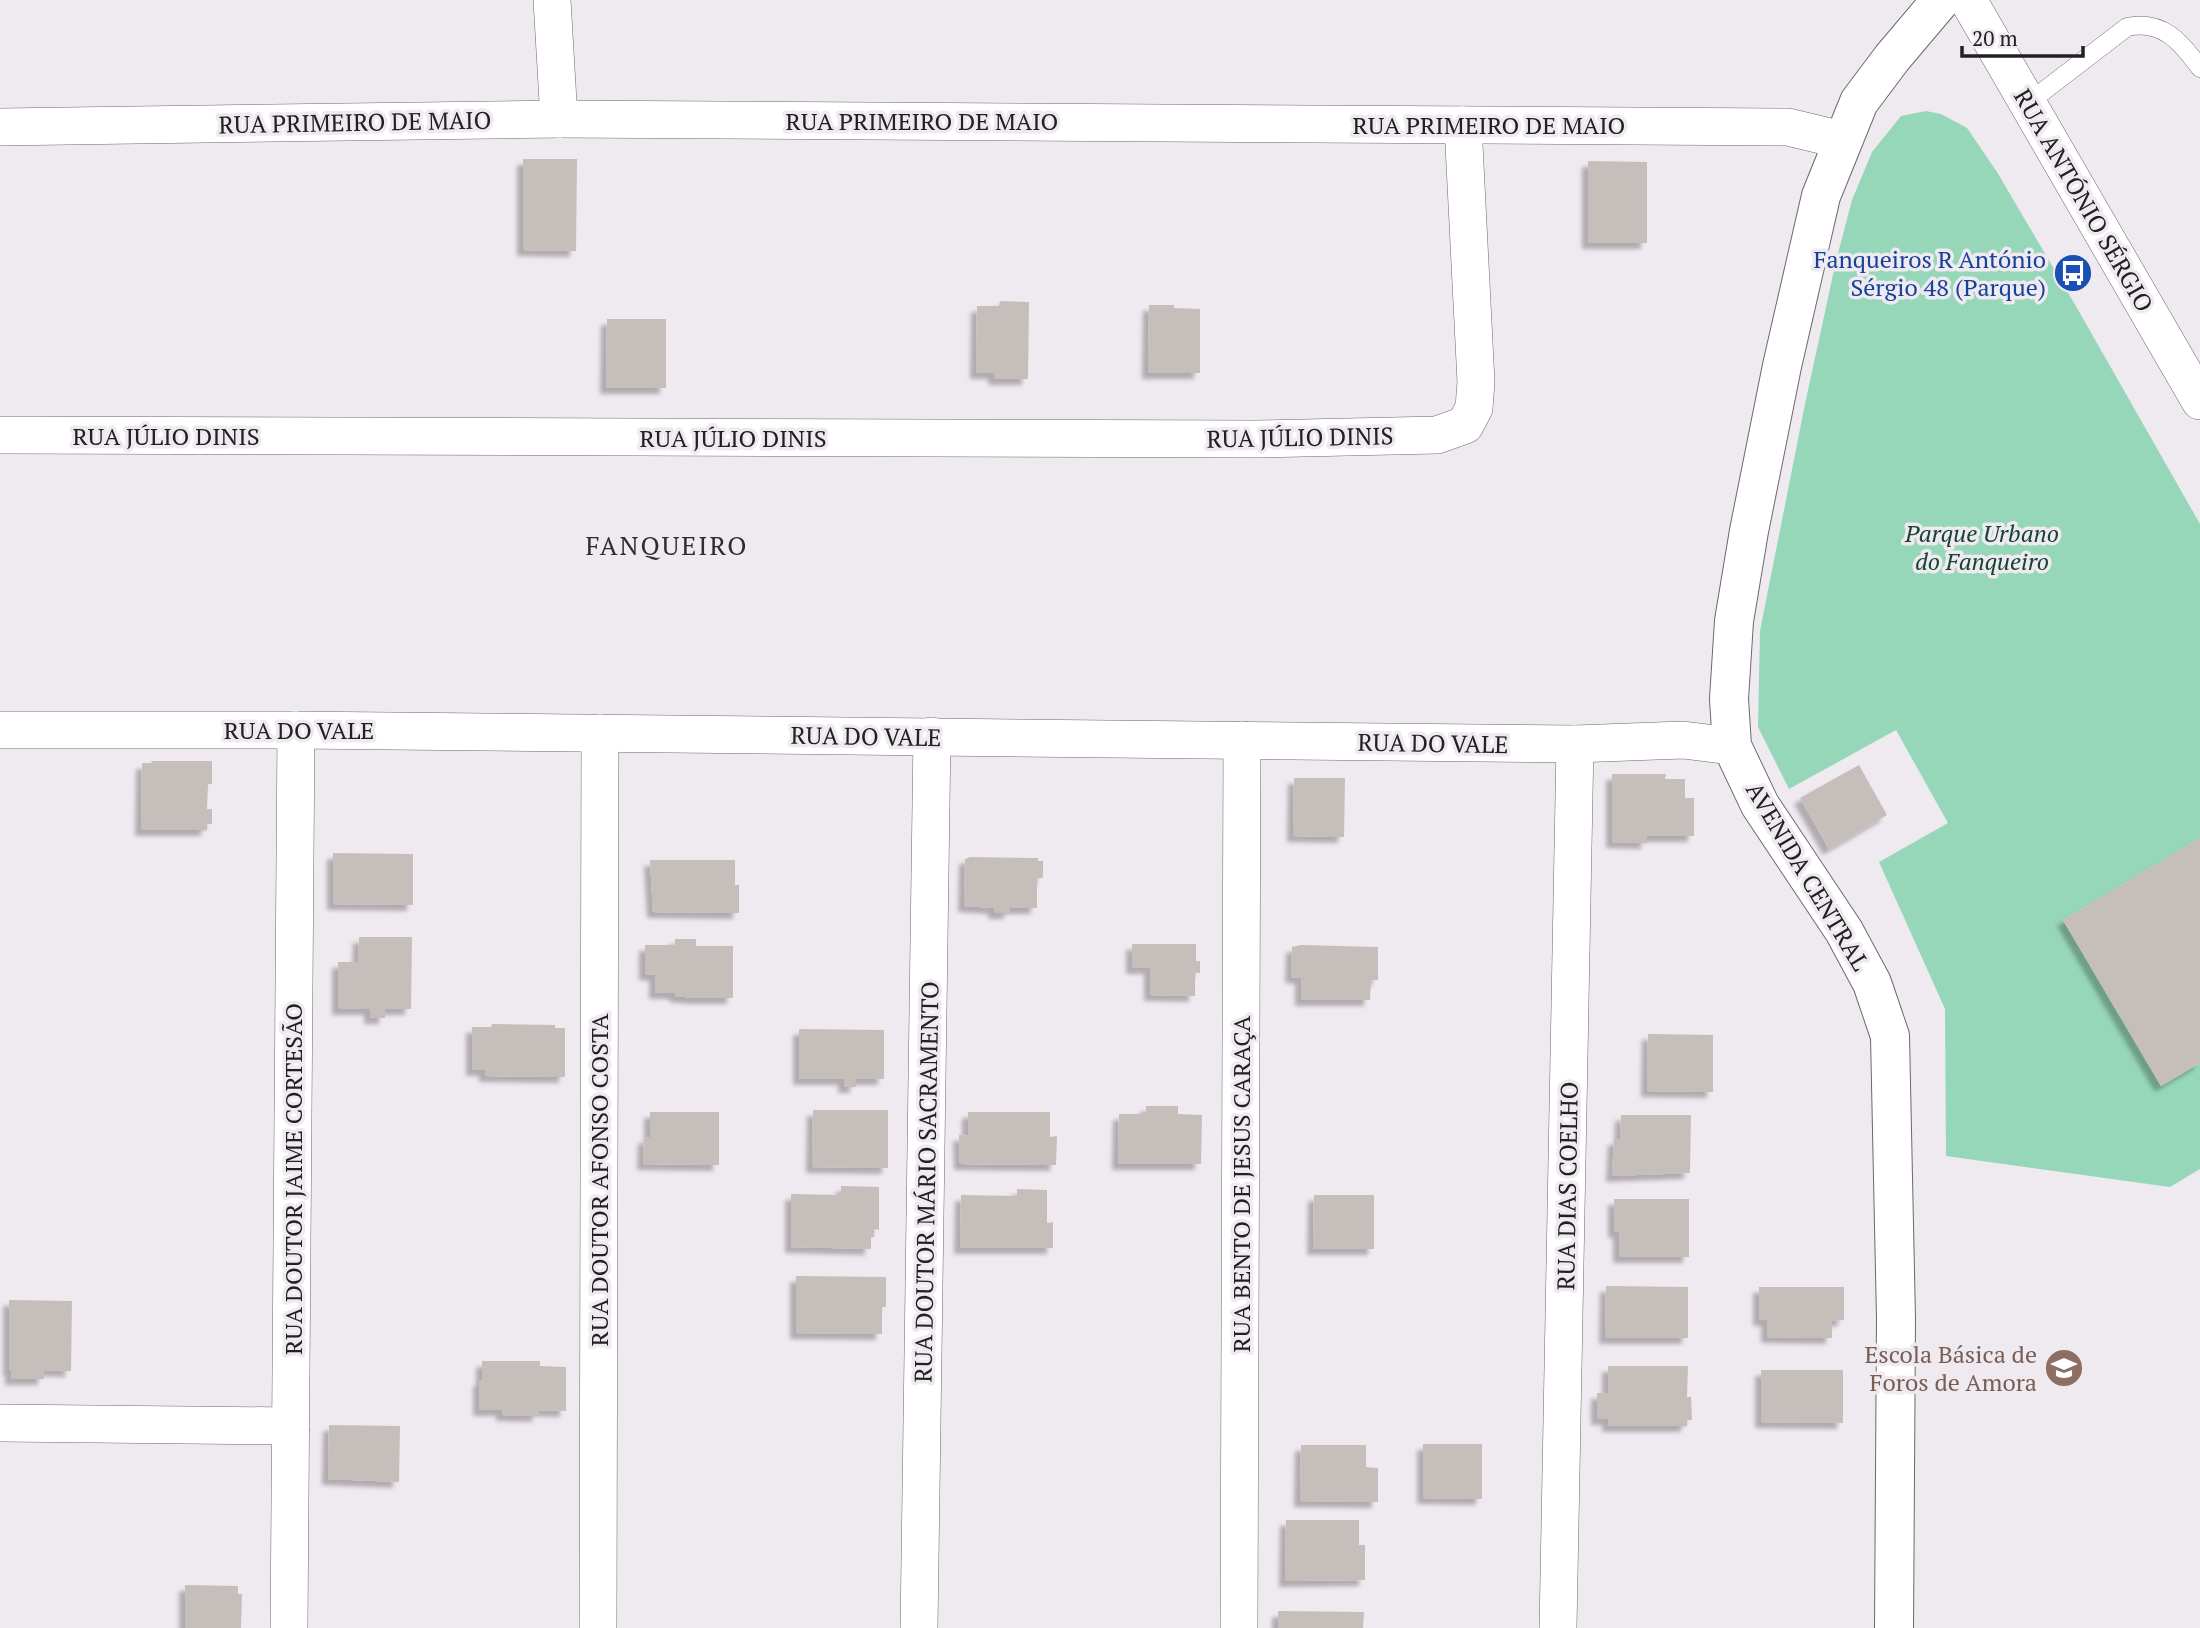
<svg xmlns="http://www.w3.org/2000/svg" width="2200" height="1628" font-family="'PT Serif',serif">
  <defs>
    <filter id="shadow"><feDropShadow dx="-6" dy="6" stdDeviation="2" flood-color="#0004"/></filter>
  </defs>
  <rect width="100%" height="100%" fill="#efeaf0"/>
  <path fill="#96d6b9" d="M 1926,111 L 1941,114 L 1967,128 L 1997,172 L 2077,308 L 2200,524 L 2200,838 L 2063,920 L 2161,1086 L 2200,1063 L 2200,1169 L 2170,1187 L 1946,1156 L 1945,1009 L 1879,862 L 1948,823 L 1896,730 L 1789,789 L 1758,727 L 1760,631 L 1805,404 L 1836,261 L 1852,200 L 1872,152 L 1901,116 Z"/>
  <g fill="#c5beba" filter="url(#shadow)">
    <path d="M 523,159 L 577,159 L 576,251 L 523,250 Z"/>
    <path d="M 1588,161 L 1647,162 L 1647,243 L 1588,243 Z"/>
    <path d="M 1000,301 L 1029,302 L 1028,379 L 994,379 L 994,373 L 976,373 L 977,306 L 999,306 Z"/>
    <path d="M 1149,305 L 1174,305 L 1174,308 L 1200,309 L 1200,373 L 1148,373 Z"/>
    <path d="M 607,319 L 666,319 L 666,388 L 606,388 Z"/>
    <path d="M 151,761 L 212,761 L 212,784 L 208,784 L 207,809 L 212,809 L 212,824 L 207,824 L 207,830 L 141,830 L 142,763 L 152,763 Z"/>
    <path d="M 1859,765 L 1887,815 L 1829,849 L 1800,798 Z"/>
    <path d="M 1612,774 L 1666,774 L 1665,779 L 1685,779 L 1685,798 L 1694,798 L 1694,836 L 1647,836 L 1647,843 L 1612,842 Z"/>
    <path d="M 1294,778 L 1345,778 L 1344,837 L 1293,836 Z"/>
    <path d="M 2200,838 L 2200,1063 L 2161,1086 L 2063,920 Z"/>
    <path d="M 333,853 L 413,854 L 413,905 L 333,904 Z"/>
    <path d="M 970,857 L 1038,858 L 1038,861 L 1043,861 L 1043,878 L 1037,878 L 1037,908 L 1010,908 L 1010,913 L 994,913 L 994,908 L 964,906 L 965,859 Z"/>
    <path d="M 650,860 L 735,860 L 735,885 L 739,885 L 739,913 L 653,912 Z"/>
    <path d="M 359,937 L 412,937 L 411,1009 L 385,1009 L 385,1018 L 370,1018 L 370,1009 L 338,1009 L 338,962 L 358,962 Z"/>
    <path d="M 675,939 L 696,939 L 696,946 L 733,946 L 733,998 L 695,998 L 675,996 L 675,993 L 655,993 L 655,975 L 645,974 L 645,945 L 675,945 Z"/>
    <path d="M 1132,944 L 1196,944 L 1196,961 L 1200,961 L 1200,973 L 1195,973 L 1195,996 L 1150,995 L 1150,968 L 1132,968 Z"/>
    <path d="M 1301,945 L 1378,947 L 1378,980 L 1371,980 L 1370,1000 L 1301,1000 L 1301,978 L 1291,977 L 1292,947 Z"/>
    <path d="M 492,1024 L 555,1025 L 555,1028 L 565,1028 L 565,1077 L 485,1076 L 485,1070 L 472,1070 L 472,1027 L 491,1027 Z"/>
    <path d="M 799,1029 L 884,1030 L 884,1079 L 856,1079 L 856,1087 L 844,1087 L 844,1079 L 799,1079 Z"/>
    <path d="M 1648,1034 L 1713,1035 L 1713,1092 L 1647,1091 Z"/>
    <path d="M 1146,1106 L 1178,1106 L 1178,1114 L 1202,1115 L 1201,1164 L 1118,1164 L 1119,1114 L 1146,1114 Z"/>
    <path d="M 813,1110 L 888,1110 L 888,1168 L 812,1167 Z"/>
    <path d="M 650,1112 L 719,1112 L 719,1165 L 643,1164 L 644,1138 L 650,1137 Z"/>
    <path d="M 968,1112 L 1050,1112 L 1050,1137 L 1057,1136 L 1056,1165 L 960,1164 L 959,1135 L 968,1136 Z"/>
    <path d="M 1621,1115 L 1691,1115 L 1690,1173 L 1612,1176 L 1614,1139 L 1620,1139 Z"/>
    <path d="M 841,1186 L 879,1187 L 879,1230 L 874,1229 L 874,1237 L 871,1237 L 871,1249 L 791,1247 L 791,1194 L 841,1195 Z"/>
    <path d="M 1017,1189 L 1047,1190 L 1047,1223 L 1053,1222 L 1053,1248 L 960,1248 L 961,1195 L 1017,1196 Z"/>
    <path d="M 1314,1195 L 1374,1195 L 1374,1249 L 1313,1249 Z"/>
    <path d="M 1614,1199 L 1689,1199 L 1689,1257 L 1619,1257 L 1619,1232 L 1614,1232 Z"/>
    <path d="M 796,1276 L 886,1277 L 886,1307 L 882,1307 L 882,1334 L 796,1333 Z"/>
    <path d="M 1606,1286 L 1688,1287 L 1688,1338 L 1605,1338 Z"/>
    <path d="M 1759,1287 L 1844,1287 L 1844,1320 L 1832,1321 L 1832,1338 L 1767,1337 L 1767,1320 L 1759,1320 Z"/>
    <path d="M 9,1300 L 72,1301 L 71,1371 L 44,1370 L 44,1379 L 11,1379 L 11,1370 L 9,1370 Z"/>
    <path d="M 482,1361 L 540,1361 L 540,1366 L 566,1367 L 566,1411 L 538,1410 L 539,1416 L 502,1415 L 502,1410 L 479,1410 L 479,1381 L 482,1380 Z"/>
    <path d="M 1608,1366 L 1688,1366 L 1687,1397 L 1691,1397 L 1692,1420 L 1687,1420 L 1687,1426 L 1608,1426 L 1608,1419 L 1597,1419 L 1597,1393 L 1608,1393 Z"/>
    <path d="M 1761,1370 L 1843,1370 L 1843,1423 L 1761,1422 Z"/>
    <path d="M 329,1425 L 400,1426 L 399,1482 L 328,1479 Z"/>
    <path d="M 1423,1444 L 1482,1444 L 1482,1499 L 1423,1498 Z"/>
    <path d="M 1301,1445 L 1366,1445 L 1366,1467 L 1378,1468 L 1378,1502 L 1300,1501 Z"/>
    <path d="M 1286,1520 L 1359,1520 L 1359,1545 L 1365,1545 L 1365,1580 L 1285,1581 Z"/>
    <path d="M 185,1585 L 238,1586 L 238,1594 L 242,1594 L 241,1628 L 185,1628 Z"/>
    <path d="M 1278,1611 L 1364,1612 L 1363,1628 L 1278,1628 Z"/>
  </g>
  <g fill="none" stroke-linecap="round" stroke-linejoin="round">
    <g stroke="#6c686e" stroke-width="19">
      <path id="service" d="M 2028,103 L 2127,27 C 2162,19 2181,42 2200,68"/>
    </g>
    <g stroke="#6c686e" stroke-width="38">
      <g id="minor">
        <path d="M 552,0 L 559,119"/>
        <path d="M 1968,0 L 2200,401"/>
        <path d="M 0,127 L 559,119 L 1788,127 L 1842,140"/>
        <path d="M 0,435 L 1256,439 L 1437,435 L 1465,425 L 1474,408 L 1476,382 L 1463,125"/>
        <path d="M 0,730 L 296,730 L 1575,744 L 1683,740 L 1732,746"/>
        <path d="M 0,1423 L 291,1426"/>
        <path d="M 289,1628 L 296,730"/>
        <path d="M 598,1628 L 600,733"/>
        <path d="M 919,1628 L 932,736"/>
        <path d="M 1239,1628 L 1242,740"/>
        <path d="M 1558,1628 L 1575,744"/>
      </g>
    </g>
    <g stroke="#6c686e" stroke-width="40">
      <path id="tertiary" d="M 1894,1628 L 1896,1319 L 1890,1036 L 1872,983 L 1844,931 L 1760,805 L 1732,746 L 1729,699 L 1734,621 L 1749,531 L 1782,366 L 1821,196 L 1859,102 L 1892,58 L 1941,0"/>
    </g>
    <use href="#service" stroke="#fff" stroke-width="18"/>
    <use href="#minor" stroke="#fff" stroke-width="37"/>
    <use href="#tertiary" stroke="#fff" stroke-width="38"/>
  </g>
  <defs>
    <g id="bus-disc" transform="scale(2.0125)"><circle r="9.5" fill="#1a4fb4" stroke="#efeaf0"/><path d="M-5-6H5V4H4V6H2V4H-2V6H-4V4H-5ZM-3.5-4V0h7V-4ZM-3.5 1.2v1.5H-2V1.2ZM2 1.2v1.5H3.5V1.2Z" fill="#fff"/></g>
    <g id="school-disc" transform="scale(2.0125)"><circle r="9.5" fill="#8d6e63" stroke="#efeaf0"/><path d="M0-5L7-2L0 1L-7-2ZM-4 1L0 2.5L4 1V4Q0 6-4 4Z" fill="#fff"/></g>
  </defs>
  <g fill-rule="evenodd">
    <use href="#bus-disc" x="2073" y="273"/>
    <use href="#school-disc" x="2064" y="1368"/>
  </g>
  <g text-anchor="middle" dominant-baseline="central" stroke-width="7" stroke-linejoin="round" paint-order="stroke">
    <g font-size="24" fill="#222023" stroke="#efeaf0">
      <text x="922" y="121">RUA PRIMEIRO DE MAIO</text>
      <text transform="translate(355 122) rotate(-1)">RUA PRIMEIRO DE MAIO</text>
      <text x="1489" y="125">RUA PRIMEIRO DE MAIO</text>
      <text transform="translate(2084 200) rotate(60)">RUA ANTÓNIO SÉRGIO</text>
      <text x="166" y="436">RUA JÚLIO DINIS</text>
      <text transform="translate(1300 437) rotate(-1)">RUA JÚLIO DINIS</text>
      <text x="733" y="438">RUA JÚLIO DINIS</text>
      <text x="299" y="730">RUA DO VALE</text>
      <text transform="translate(866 736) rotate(1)">RUA DO VALE</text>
      <text transform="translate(1433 743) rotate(1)">RUA DO VALE</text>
      <text transform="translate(1808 876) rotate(59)">AVENIDA CENTRAL</text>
      <text transform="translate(293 1179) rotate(-90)">RUA DOUTOR JAIME CORTESÃO</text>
      <text transform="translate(599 1180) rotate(-90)">RUA DOUTOR AFONSO COSTA</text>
      <text transform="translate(926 1182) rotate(-89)">RUA DOUTOR MÁRIO SACRAMENTO</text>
      <text transform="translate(1241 1184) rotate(-90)">RUA BENTO DE JESUS CARAÇA</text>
      <text transform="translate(1567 1186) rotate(-89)">RUA DIAS COELHO</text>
    </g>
    <g font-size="24" fill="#164399" stroke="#efeaf0" text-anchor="end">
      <text x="2046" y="259">Fanqueiros R António<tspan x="2046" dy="28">Sérgio 48 (Parque)</tspan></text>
    </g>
    <g font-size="24" font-style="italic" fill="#134532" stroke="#efeaf0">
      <text x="1982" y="533">Parque Urbano<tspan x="1982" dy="28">do Fanqueiro</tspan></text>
    </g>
    <g font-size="24" fill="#785e54" stroke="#efeaf0" text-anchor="end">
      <text x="2037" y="1354">Escola Básica de<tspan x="2037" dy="28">Foros de Amora</tspan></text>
    </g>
    <g font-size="26" letter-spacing="2" fill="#302d32" stroke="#efeaf0">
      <text x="667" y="545">FANQUEIRO</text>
    </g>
  </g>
  <path d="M1962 46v10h121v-10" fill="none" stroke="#222023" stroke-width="3.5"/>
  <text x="1972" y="46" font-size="21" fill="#222023" stroke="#efeaf0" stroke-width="5" paint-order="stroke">20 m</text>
</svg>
